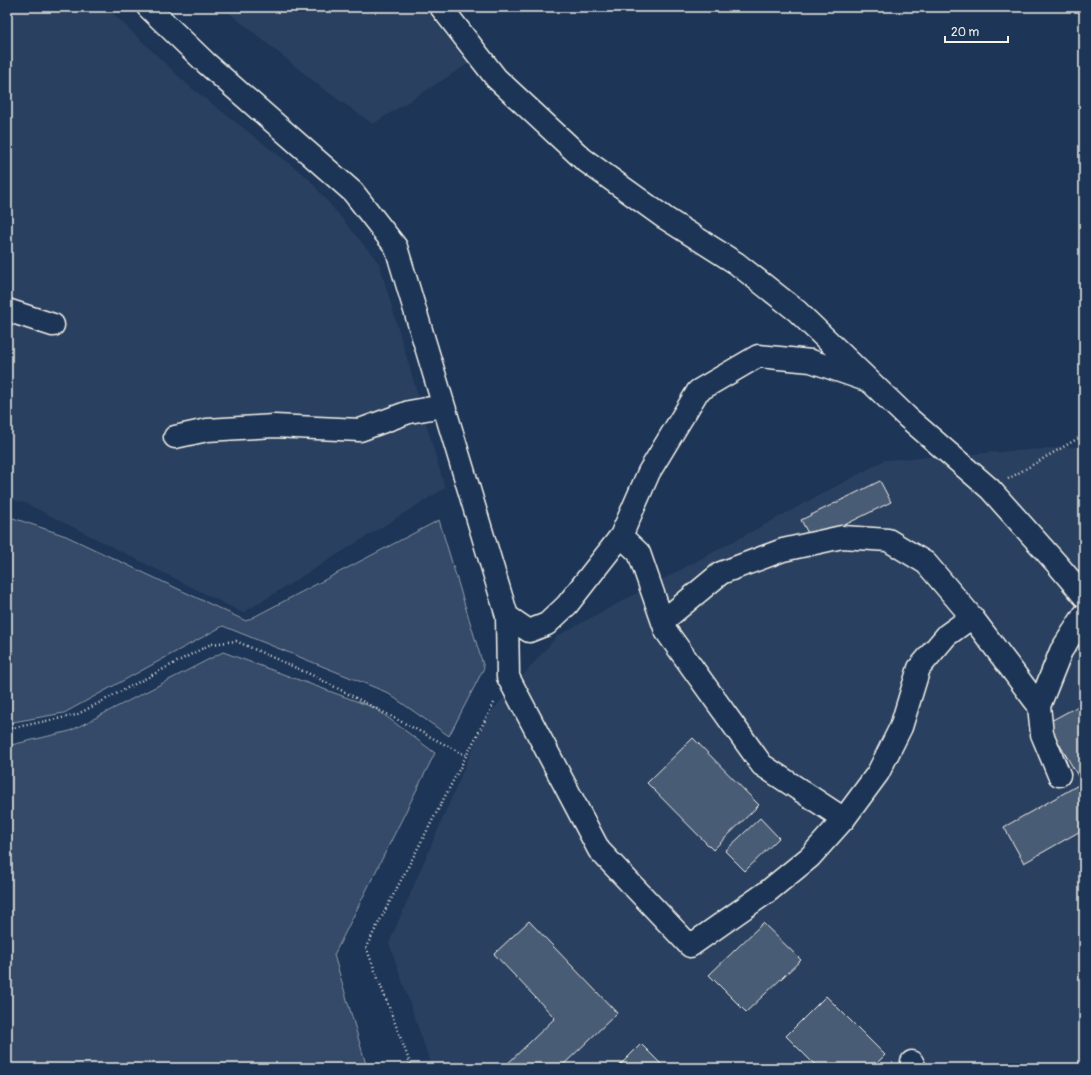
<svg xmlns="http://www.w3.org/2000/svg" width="1091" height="1075" font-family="Pangolin,sans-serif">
  <rect width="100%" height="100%" fill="#1d3557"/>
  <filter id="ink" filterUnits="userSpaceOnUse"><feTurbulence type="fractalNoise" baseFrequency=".025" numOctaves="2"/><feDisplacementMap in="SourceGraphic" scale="8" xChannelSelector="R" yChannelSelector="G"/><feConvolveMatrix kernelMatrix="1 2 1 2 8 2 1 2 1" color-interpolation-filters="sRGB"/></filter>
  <g filter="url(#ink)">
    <g fill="#2a4060">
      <path d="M 7,7 L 106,7 L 189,86 L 308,178 L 379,263 L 445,488 L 243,613 L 27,504 L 7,498 Z"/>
      <path d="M 222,7 L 424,7 L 468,64 L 373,124 L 322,88 Z"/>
      <path d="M 1084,446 L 1084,1068 L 432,1068 L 389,943 L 486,718 L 557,636 L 885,460 Z"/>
    </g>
    <g fill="#354a67" stroke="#949ea8">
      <path d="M 7,516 L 66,536 L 246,621 L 439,520 L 484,668 L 449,736 L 386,692 L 223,626 L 64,713 L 7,723 Z"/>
      <path d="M 223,652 L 375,708 L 435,753 L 334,955 L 367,1068 L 7,1068 L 7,746 L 70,731 Z"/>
    </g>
    <g fill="#485b74" stroke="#f4f1e8">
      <path d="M 880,481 L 891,502 L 812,541 L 801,520 Z"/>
      <path d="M 1084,703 L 1084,829 L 1024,863 L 1004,827 L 1082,783 L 1047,723 Z"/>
      <path d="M 693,738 L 759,805 L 713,850 L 647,783 Z"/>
      <path d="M 760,818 L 779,838 L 745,871 L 725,851 Z"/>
      <path d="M 529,921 L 617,1013 L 560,1068 L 503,1068 L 555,1018 L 494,954 Z"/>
      <path d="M 763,923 L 801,960 L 746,1012 L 709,975 Z"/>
      <path d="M 826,996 L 885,1055 L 872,1068 L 818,1068 L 786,1036 Z"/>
      <path d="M 641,1044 L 665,1068 L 617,1068 Z"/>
    </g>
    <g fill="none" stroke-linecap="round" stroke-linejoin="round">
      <g stroke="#f4f1e8" stroke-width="25">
        <g id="minor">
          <path d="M 148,7 L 206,63 L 353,192 L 396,247 L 507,616 L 529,631 L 547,624 L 567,605 L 621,536 L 649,472 L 698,391 L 758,356 L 811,361 L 869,381"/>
          <path d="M 441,7 L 496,78 L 583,159 L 665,218 L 736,263 L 797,311 L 907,417 L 990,489 L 1057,564 L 1084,596"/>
          <path d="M 7,310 L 53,325"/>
          <path d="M 175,437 L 207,430 L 274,426 L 360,430 L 409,412 L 443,406"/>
          <path d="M 621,536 L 639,553 L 666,631 L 762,765 L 844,819"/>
          <path d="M 507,616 L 508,677 L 599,850 L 690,946 L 767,892 L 810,857 L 844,819 L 878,773 L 901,727 L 919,668 L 947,635 L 972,617"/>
          <path d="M 663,621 L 721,573 L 783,550 L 842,537 L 888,540 L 926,563 L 972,617 L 1039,706"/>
          <path d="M 1059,775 L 1042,734 L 1039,706 L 1061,651 L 1084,615"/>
          <path d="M 912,1062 L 915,1068"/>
        </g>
      </g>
      <g stroke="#f4f1e8" stroke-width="2.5" stroke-dasharray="1 3" stroke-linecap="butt">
        <path d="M 1008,479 L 1084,435"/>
        <path d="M 7,729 L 76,715 L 211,644 L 236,641 L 312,675 L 467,756"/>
        <path d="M 412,1068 L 366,947 L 495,701"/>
      </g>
      <use href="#minor" stroke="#1d3557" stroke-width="22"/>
    </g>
  </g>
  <rect width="1091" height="1075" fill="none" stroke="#1d3557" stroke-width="24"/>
  <rect x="12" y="12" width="1067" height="1051" fill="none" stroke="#f4f1e8" stroke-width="1.5" filter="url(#ink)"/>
  <path d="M945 36v6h63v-6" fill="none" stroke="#f4f1e8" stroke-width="2"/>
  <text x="951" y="36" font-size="12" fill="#f4f1e8" stroke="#1d3557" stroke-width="3" paint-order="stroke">20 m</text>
</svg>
